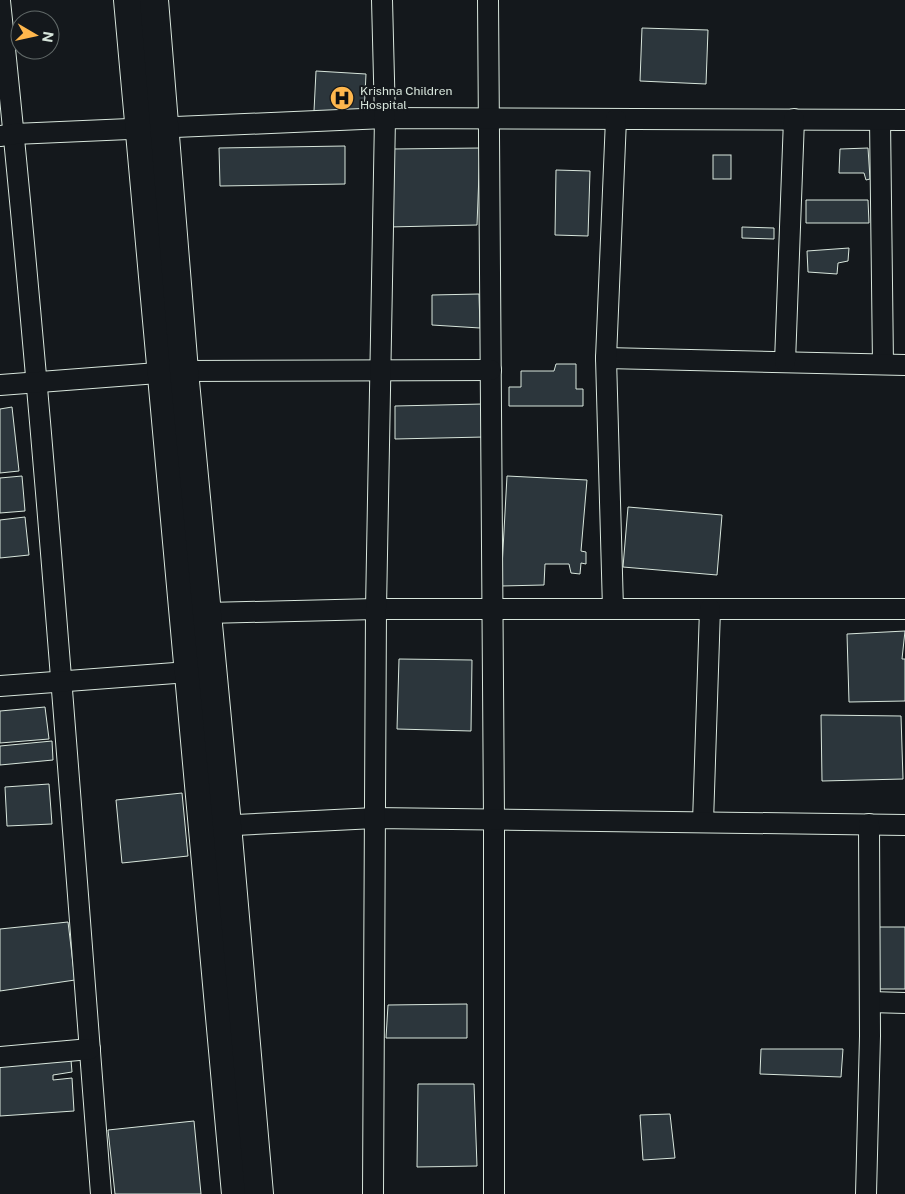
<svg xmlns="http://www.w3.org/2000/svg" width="905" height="1194" font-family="'Public Sans',sans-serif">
  <rect width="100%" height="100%" fill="#14181c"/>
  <g fill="#2c363c" stroke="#d8e6dc">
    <path d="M 642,28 L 708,30 L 706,84 L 640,81 Z"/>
    <path d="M 316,71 L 366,74 L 364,114 L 314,111 Z"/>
    <path d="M 345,146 L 345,184 L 220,186 L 219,148 Z"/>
    <path d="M 480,148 L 477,225 L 388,227 L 392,149 Z"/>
    <path d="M 868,148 L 870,179 L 866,180 L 864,173 L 839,173 L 840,149 Z"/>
    <rect x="713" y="155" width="18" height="24"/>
    <path d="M 556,170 L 590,171 L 588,236 L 555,235 Z"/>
    <path d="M 806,200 L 868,200 L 869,223 L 806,223 Z"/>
    <path d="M 742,227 L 774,228 L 774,239 L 742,238 Z"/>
    <path d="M 849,248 L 848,261 L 838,263 L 837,274 L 808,272 L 807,251 Z"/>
    <path d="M 479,294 L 480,328 L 432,325 L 432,295 Z"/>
    <path d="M 556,364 L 576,364 L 576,389 L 583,389 L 583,406 L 509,406 L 509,387 L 521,387 L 521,371 L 554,371 Z"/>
    <path d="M 483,404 L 484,437 L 395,439 L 395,406 Z"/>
    <path d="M 12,407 L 19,471 L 0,473 L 0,409 Z"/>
    <path d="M 22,476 L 25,511 L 0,513 L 0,478 Z"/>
    <path d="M 507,476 L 587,480 L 581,551 L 586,552 L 586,564 L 581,563 L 580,574 L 571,573 L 569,564 L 545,564 L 544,585 L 501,586 Z"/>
    <path d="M 628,507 L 722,515 L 717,575 L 623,567 Z"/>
    <path d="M 25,517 L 29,555 L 0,558 L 0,520 Z"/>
    <path d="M 905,631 L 902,659 L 905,659 L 905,701 L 849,702 L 847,634 Z"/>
    <path d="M 399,659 L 472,660 L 471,731 L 397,729 Z"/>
    <path d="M 45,707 L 49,739 L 0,743 L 0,711 Z"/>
    <path d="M 821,715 L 901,716 L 903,779 L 822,781 Z"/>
    <path d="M 52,741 L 53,760 L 0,765 L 0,746 Z"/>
    <path d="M 49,784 L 52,824 L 7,826 L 5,787 Z"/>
    <path d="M 182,793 L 188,856 L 122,863 L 116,800 Z"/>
    <path d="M 68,922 L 75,980 L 0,991 L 0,929 Z"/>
    <path d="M 874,927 L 905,927 L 905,989 L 875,989 Z"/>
    <path d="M 467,1004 L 467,1038 L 386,1038 L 388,1005 Z"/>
    <path d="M 761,1049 L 843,1049 L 841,1077 L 760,1074 Z"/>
    <path d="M 71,1060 L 72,1072 L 53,1075 L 53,1080 L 72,1078 L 74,1111 L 0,1116 L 0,1065 Z"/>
    <path d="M 418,1084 L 474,1084 L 477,1166 L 417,1167 Z"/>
    <path d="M 670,1114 L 675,1158 L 643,1160 L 640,1115 Z"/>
    <path d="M 194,1121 L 201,1194 L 115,1194 L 108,1130 Z"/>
  </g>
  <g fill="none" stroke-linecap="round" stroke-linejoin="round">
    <g stroke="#d8e6dc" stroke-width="22">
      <g id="minor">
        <path d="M 488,0 L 494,819 L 494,1194"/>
        <path d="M 0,1 C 42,398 70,796 101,1194"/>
        <path d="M 880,120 L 883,364"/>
        <path d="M 0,136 L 14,134 L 385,118 L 905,120"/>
        <path d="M 606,358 L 905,365"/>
        <path d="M 785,362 L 794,119"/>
        <path d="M 0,385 L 184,371 L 491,370"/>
        <path d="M 613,609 L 606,358 L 616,119"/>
        <path d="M 207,613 L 376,609 L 905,609"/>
        <path d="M 0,686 L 202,671"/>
        <path d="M 703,822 L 710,609"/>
        <path d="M 215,826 L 375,818 L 905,825"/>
        <path d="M 870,1002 L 905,1003"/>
        <path d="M 0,1057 L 90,1049"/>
        <path d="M 373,1194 L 376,609 L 385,118 L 382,0"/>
        <path d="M 866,1194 L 870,1036 L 869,824"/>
      </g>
    </g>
    <g stroke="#d8e6dc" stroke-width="30">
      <g id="primary">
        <path d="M 128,0 L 236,1194"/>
        <path d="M 154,0 L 184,371 L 227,825 L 259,1194"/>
      </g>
    </g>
    <use href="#minor" stroke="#14181c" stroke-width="20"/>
    <use href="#primary" stroke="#14181c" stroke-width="28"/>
  </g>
  <defs>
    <g id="hospital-disc" transform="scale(1.25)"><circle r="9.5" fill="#ffb74d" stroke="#14181c"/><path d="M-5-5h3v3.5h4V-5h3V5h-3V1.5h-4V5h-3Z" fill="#111"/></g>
  </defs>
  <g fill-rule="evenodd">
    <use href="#hospital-disc" x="342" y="98"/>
  </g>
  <g text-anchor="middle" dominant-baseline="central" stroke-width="4" stroke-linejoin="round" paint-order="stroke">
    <g font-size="12" fill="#d8e6dc" stroke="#14181c" text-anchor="start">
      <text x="360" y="91">Krishna Children<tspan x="360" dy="14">Hospital</tspan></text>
    </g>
  </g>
  <g transform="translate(35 35) rotate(99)"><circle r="24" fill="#14181c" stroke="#626a69"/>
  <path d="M0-4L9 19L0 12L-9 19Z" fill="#ffb74d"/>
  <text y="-8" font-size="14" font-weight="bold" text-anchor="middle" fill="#d8e6dc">N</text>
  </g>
</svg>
